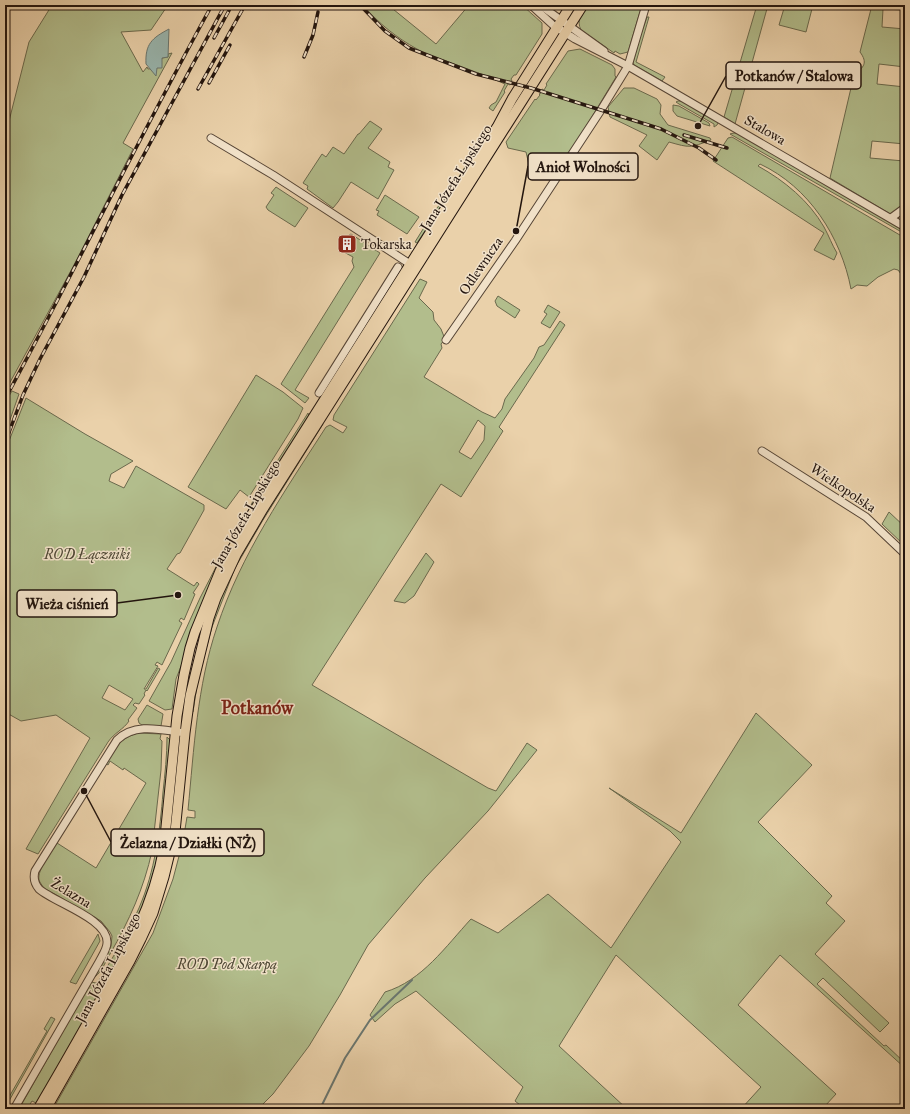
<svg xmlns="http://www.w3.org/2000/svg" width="910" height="1114" font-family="'IM FELL Great Primer',serif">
  <rect width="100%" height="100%" fill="#ead1aa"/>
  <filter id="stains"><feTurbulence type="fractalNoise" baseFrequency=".005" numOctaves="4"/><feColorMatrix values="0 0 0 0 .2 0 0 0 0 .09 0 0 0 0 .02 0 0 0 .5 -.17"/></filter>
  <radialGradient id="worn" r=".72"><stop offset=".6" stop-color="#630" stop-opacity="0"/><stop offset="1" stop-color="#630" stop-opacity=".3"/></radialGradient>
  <g fill="#b2bd8c" stroke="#6a694d" fill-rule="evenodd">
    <path d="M 52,5 L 68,5 L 71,7 L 73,5 L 168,5 L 151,30 L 121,32 L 143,72 L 147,67 L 148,69 L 157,68 L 162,58 L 168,57 L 168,54 L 172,53 L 123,143 L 133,149 L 74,265 L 8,386 L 5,383 L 5,124 L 8,125 L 29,42 Z"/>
    <path d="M 363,5 L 388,5 L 436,44 L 469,5 L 522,5 L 542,23 L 542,34 L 516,75 L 514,75 L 511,79 L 512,81 L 509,81 L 508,83 L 511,84 L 510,85 L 508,84 L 504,91 L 505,92 L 493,111 L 489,108 L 491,105 L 496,102 L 505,84 C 487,76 468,69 449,62 C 438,58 427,55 417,49 C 397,38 378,23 363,5 Z"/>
    <path d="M 586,5 L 642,5 L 628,52 L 620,54 L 615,51 L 614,53 L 581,30 C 576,20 582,14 586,5 Z"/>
    <path d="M 757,5 L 768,5 L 735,124 L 724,117 Z"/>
    <path d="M 785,5 L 813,5 L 806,32 L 779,25 Z"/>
    <path d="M 872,5 L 905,5 L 905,10 L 883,9 L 882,27 L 905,29 L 905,67 L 879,64 L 877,84 L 905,87 L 905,144 L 872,141 L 870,158 L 904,161 L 901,201 L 905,201 L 905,207 L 892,215 L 830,178 L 854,75 C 864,67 868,63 860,52 Z"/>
    <path d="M 647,17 L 649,17 L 636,62 L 665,77 L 662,81 L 634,65 L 633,63 L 640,37 Z"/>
    <path d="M 580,49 L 612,65 L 615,69 L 615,76 L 616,77 L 576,143 L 558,170 L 553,174 L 546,174 L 529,165 L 526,152 L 508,148 L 506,142 L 535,99 L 536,100 L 540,95 L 539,94 L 541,93 L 542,89 L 544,90 L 547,85 L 546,84 L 568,51 Z"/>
    <path d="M 624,88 L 634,88 L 657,99 L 661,105 L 660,114 L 668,125 L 710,138 L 711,140 C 690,148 690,148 669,142 L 657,160 L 639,146 L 647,135 L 610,117 L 608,107 Z"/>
    <path d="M 678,101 L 683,101 L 717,121 L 718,123 L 717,125 L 714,127 L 714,124 L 679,104 L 676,102 Z"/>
    <path d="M 673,105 L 679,106 L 709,123 L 710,126 L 677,116 L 673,111 Z"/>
    <path d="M 370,121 L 382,129 L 368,148 L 390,162 L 388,167 L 394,170 L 378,199 L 351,182 L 338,202 L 333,208 L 307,189 L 308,186 L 303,183 L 322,154 L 326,157 L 333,147 L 344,154 L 358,134 L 359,134 Z"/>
    <path d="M 734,133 L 740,134 L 905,230 L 905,234 L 730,134 Z"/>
    <path d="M 732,137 L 905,238 L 905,279 L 898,270 L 894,269 L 878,277 L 867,286 L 857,285 L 851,289 C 841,237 809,187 760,164 L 758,166 C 785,181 809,201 824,227 C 829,236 832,245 837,253 L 834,260 L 814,250 L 824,233 L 713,161 L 728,138 Z"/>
    <path d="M 471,157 L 473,158 L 417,243 L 415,242 L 433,213 L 449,193 Z"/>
    <path d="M 276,187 L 308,208 L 295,227 L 268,210 L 266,207 L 274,195 L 271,193 Z"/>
    <path d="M 385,195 L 419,217 L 407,234 L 377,215 L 379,211 L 376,210 Z"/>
    <path d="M 351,234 L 380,253 L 295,390 L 309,398 L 305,403 L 281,384 L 354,267 L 352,261 L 353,257 L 340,250 L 342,248 L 346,250 L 352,242 L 347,239 L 349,235 Z"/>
    <path d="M 420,279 L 427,282 L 419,298 L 433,312 L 434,320 L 441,329 L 445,339 L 441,344 L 442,348 L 424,377 L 482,412 L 495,418 L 502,409 L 505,399 L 534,358 L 539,347 L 544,345 L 560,321 L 565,325 L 499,427 L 503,431 L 461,497 L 441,484 L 312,685 L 488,788 L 496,791 L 527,743 L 537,750 L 488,811 L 425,878 L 368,945 L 340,995 L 309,1046 L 273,1094 L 258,1109 L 53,1109 L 153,933 L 173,879 L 183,841 L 187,817 L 195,818 L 195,811 L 188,810 C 194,749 197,686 217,627 C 241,554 285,491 326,427 L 330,425 L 343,433 L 347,427 L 333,420 L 334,415 ZM 478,420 L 485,426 L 484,440 L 471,459 L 459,452 Z"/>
    <path d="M 498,296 L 520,310 L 515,318 L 497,306 L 495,301 Z"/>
    <path d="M 548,305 L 560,312 L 550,328 L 541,323 L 547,314 L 544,312 Z"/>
    <path d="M 256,375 L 283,392 L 303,408 L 298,419 L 249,497 L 240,490 L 226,509 L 188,487 Z"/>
    <path d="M 12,391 L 19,394 L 5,434 L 5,403 Z"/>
    <path d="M 26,398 L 85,434 L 133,461 L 111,474 L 109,481 L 124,488 L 136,466 L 204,505 L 204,510 L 180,553 L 177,554 L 167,569 L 194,586 L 197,582 L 199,584 L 193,593 L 195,594 L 184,620 L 181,618 L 179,621 L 182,623 L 162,665 L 157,662 L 155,665 L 158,666 L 144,689 L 146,689 L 158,668 L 160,669 L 147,691 L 146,690 L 144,694 L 145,695 L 139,704 L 135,703 L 133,705 L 137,708 L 128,720 L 129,721 C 124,729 114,733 108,742 L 38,854 L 26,849 L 90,738 L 56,715 L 21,721 L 5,712 L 5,451 ZM 109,685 L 133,699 L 125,710 L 102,698 Z"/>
    <path d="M 308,413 L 309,416 L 183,661 L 176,679 L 172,709 L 165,710 L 149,701 L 171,662 L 200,598 L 218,563 L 244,519 L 257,493 Z"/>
    <path d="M 321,424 L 323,424 L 263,520 L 235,568 L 212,627 L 198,679 L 193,712 L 190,712 L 211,617 L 233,566 Z"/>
    <path d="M 889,512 L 905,527 L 905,546 L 882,524 Z"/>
    <path d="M 426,553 L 434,562 L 414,596 L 405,603 L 394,601 Z"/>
    <path d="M 147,705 L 163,714 L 161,726 L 142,725 L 139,723 L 138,719 Z"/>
    <path d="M 756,713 L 812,765 L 758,822 L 832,896 L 826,903 L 845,921 L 815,954 L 889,1023 L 880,1032 L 823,978 L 817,984 L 884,1046 L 886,1045 L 905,1063 L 905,1068 L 780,955 L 738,1005 L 836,1094 L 825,1106 L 828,1109 L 741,1109 L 761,1087 L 616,955 L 559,1046 L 627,1109 L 525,1109 L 515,1101 L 523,1087 L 416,991 L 395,1004 L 375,1022 L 370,1015 L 385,992 C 422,981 446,946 471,919 L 498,933 L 548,894 L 611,948 L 681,842 L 670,831 L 609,788 L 681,833 Z"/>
    <path d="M 138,733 L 161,734 L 160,739 L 162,741 L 161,770 L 152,851 C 144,888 129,921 110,954 C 106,961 102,971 95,977 L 111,946 L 112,936 L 110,932 L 101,921 L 44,888 C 42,885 40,883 39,880 C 37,870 51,851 57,843 L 96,868 L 146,783 L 124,768 L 123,770 L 110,761 L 108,765 L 105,763 C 116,747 119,739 138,733 Z"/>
    <path d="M 167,737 L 170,740 L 170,744 L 162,841 L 152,885 L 130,941 L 38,1104 L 32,1101 L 27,1109 L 19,1109 L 91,982 L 96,983 L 99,980 C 113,957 128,933 139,908 C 155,871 160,831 163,792 C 165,774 167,755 167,737 Z"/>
    <path d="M 98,934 L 100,941 L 76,984 L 70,982 Z"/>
    <path d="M 51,1017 L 55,1019 L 5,1108 L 5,1104 L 47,1031 L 44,1029 Z"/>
  </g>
  <path fill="#99b6af" stroke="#6a766f" d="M 169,29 L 168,57 L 162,58 L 162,68 L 157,68 L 156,76 L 146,64 C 145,44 152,38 169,29 Z"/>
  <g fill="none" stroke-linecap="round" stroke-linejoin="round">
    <path stroke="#6a766f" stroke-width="2" d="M 320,1109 L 345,1058 L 370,1020 L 412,980"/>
    <g stroke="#554435" stroke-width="9">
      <g id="minor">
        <path d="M 531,5 L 553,25 L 575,39 L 628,66 L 905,227"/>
        <path d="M 540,5 L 604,51"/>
        <path d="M 211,138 L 273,175 L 410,264 L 412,267"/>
        <path d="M 891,218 L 902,210 L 905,210"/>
        <path d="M 446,340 L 515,241 L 601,110 L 628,66 L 646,5"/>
        <path d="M 319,393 L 398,267"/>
        <path d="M 762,451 L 866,517 L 905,554"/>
        <path d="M 14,1109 L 99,962 C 102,956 107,949 107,943 C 109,919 55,903 39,889 C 34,883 33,878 35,871 L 117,740 C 135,722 162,730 185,733"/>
      </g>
    </g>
    <g stroke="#23150e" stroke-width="11">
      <g id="major">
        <path d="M 38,1109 C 58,1075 78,1040 97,1006 C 126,955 154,905 164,847 L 177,716 L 184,675 L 190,648 L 195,632 L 220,571 L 252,514 L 497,127 L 512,99 L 571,5"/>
        <path d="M 46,1109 L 130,961 L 141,939 L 153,913 L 164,877 L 175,832 L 185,733 L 190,696 L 209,618 L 216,598 L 236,555 L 263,509 L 583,5"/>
      </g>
    </g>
    <use href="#minor" stroke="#f1e1c8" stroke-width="7"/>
    <use href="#major" stroke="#ead1aa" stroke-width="9"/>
    <g stroke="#23150e" stroke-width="3.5">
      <g id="rail">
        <path d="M 360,5 L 385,31 L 409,48 L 476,74 L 531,88 L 661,129 L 699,148 L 716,160"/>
        <path d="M 214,38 L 232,5"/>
        <path d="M 304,57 L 313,35 L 318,12"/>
        <path d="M 209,83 L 230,45"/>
        <path d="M 198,89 L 245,5"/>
        <path d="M 684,135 L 727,148"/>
        <path d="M 5,399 C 76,269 140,135 212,5"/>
        <path d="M 5,443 L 23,395 L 40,359 L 84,277 L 122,195 L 225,5"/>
      </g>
    </g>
    <use href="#rail" stroke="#f1e1c8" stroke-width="2" stroke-dasharray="6" stroke-linecap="butt"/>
  </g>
  <defs>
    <g id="building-square" transform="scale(1)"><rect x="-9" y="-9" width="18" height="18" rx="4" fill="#8f2418" stroke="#f1e1c8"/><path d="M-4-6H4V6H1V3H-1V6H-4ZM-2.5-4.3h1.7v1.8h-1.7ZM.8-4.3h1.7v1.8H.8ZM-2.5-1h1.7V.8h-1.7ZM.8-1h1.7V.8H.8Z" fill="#fff"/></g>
  </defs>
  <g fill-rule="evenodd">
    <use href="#building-square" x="347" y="244"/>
  </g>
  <g text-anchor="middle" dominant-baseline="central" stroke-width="3" stroke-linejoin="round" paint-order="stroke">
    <g font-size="14" fill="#23150e" stroke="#f1e1c8">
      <text transform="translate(765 130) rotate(30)">Stalowa</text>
      <text transform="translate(456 178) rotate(-58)">Jana Józefa Lipskiego</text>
      <text transform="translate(481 266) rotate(-56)">Odlewnicza</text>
      <text transform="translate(843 488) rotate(34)">Wielkopolska</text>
      <text transform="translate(246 514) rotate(-60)">Jana Józefa Lipskiego</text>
      <text transform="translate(71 893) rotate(31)">Żelazna</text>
      <text transform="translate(108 968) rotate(-62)">Jana Józefa Lipskiego</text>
    </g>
    <g font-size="14" fill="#23150e" stroke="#f1e1c8" text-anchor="start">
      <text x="361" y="244">Tokarska</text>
    </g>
    <g font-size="14" font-style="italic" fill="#4e4734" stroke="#f1e1c8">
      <text x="87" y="554">ROD Łączniki</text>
      <text x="227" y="964">ROD Pod Skarpą</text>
    </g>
    <g font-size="18" font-weight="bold" fill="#7a1f14" stroke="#f1e1c8">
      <text x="257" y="708">Potkanów</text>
    </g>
  </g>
  <path fill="none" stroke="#23150e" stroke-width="1.5" d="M698 126L726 76M516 231L528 166M178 595L117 603M84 791L111 842"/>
  <g fill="#23150e" stroke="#f1e1c8" stroke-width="1.5">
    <circle cx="698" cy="126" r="4"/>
    <circle cx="516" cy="231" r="4"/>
    <circle cx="178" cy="595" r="4"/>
    <circle cx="84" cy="791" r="4"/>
  </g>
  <g fill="#f1e1c8" stroke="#23150e" stroke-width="1.5">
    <rect x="726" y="62" width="135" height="27" rx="4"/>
    <rect x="528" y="153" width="110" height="27" rx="4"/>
    <rect x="17" y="590" width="100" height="27" rx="4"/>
    <rect x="111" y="829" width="153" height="27" rx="4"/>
  </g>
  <g font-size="15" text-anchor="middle" font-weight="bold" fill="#23150e">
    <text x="794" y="81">Potkanów / Stalowa</text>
    <text x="583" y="172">Anioł Wolności</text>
    <text x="67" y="609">Wieża ciśnień</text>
    <text x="188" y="848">Żelazna / Działki (NŻ)</text>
  </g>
  <rect width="910" height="1114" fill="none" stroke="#ead1aa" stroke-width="20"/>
  <rect x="6" y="6" width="898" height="1102" fill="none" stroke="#23150e" stroke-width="2"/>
  <rect x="10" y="10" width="890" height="1094" fill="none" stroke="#23150e"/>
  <rect width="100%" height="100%" filter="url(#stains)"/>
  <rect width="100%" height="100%" fill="url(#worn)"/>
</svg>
